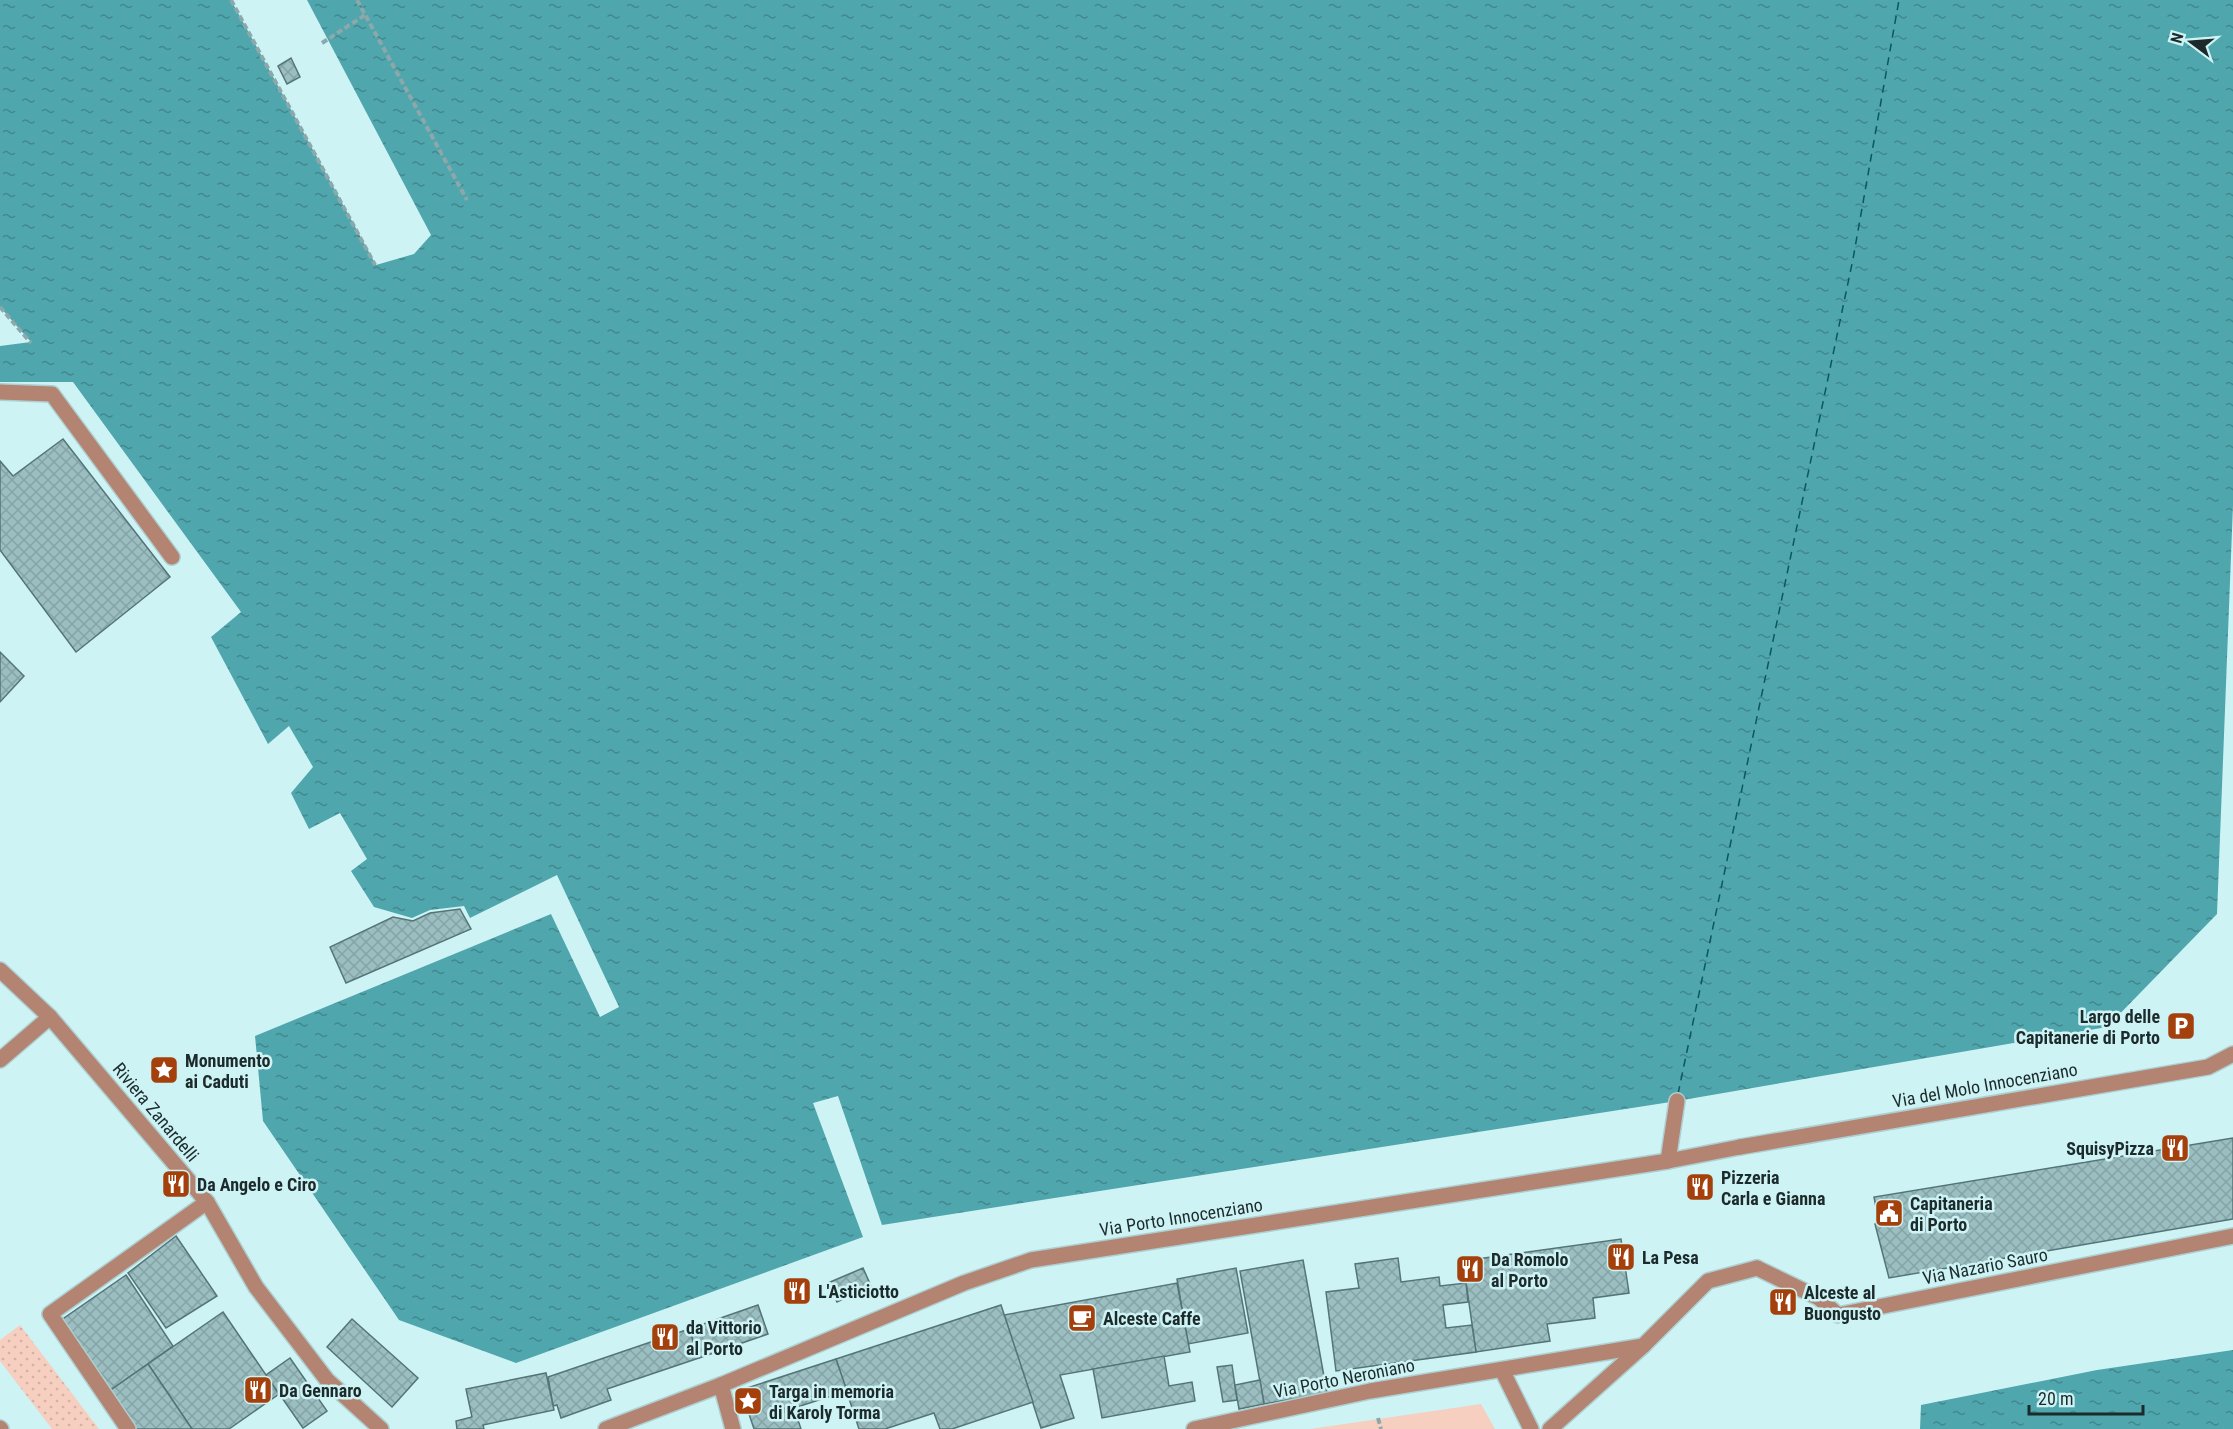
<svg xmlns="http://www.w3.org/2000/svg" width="2233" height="1429" font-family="'Roboto Condensed',sans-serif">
  <defs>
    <pattern id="grass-dots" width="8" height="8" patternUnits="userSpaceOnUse" patternTransform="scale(1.5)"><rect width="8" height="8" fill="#f6cfc0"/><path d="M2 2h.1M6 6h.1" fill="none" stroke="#d2b2a5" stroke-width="1.8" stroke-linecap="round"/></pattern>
    <pattern id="water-ripples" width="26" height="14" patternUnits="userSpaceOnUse" patternTransform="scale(1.5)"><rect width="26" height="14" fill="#4fa6ad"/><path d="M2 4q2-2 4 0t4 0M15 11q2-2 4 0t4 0" fill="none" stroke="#41878d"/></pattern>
    <pattern id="building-cross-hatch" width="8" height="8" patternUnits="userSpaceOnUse" patternTransform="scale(1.5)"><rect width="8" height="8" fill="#9bbec1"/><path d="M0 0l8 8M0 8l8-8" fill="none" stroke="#85a3a6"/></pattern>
  </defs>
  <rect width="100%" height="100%" fill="#cef3f5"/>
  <path fill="url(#grass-dots)" d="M 20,1325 L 99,1429 L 52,1429 L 0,1361 L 0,1340 Z"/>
  <path fill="#f6cfc0" d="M 1481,1404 L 1495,1429 L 1310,1429 Z"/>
  <g fill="url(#water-ripples)">
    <path d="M 0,0 L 231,0 L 376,265 L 414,254 L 431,235 L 307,0 L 2233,0 L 2233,505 L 2217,914 L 2107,1027 L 1677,1101 L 882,1225 L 838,1096 L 813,1103 L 863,1237 L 516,1363 L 399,1320 L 263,1121 L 255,1036 L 551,914 L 600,1017 L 619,1007 L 557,875 L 470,918 L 464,906 L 430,910 L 412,918 L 374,907 L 351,871 L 367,859 L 340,813 L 309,829 L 291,793 L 313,767 L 289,726 L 268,744 L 211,637 L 241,612 L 73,382 L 0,382 L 0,346 L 31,342 L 0,307 Z"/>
    <path d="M 2233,1350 L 2233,1429 L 1920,1429 L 1921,1405 L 2097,1370 Z"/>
  </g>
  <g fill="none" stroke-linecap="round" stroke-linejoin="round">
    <path stroke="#0a585d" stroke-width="1.5" stroke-dasharray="8 6" stroke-linecap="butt" d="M 1678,1094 L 1853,259 L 1899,0"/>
  </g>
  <g fill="url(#building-cross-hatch)" stroke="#547578" stroke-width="1.5">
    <path d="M 291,58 L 300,77 L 287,84 L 278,66 Z"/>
    <path d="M 63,439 L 170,577 L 76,652 L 0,550 L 0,461 L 13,476 Z"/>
    <path d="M 0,652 L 24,676 L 0,702 Z"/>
    <path d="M 460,909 L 471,929 L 346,983 L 330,947 L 393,917 L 413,921 L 430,913 Z"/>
    <path d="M 2233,1138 L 2233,1219 L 1889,1278 L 1875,1224 L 1879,1223 L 1874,1197 Z"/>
    <path d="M 176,1236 L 217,1296 L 166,1328 L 128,1273 Z"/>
    <path d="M 1621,1239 L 1629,1293 L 1593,1298 L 1595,1318 L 1547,1324 L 1550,1341 L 1476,1352 L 1463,1261 Z"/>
    <path d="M 1398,1258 L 1401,1282 L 1439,1277 L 1440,1286 L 1466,1283 L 1468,1302 L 1443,1305 L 1446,1328 L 1472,1325 L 1476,1352 L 1336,1371 L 1326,1292 L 1359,1288 L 1355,1264 Z"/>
    <path d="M 1303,1260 L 1327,1393 L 1264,1404 L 1240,1271 Z"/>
    <path d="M 863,1268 L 871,1286 L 837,1302 L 828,1283 Z"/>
    <path d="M 1236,1268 L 1248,1333 L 1188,1344 L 1177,1279 Z"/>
    <path d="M 126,1275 L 173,1346 L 105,1394 L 57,1323 Z"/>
    <path d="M 1177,1283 L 1190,1352 L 1060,1375 L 1074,1418 L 1041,1428 L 1004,1315 Z"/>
    <path d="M 758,1305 L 768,1334 L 699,1358 L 689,1329 Z"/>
    <path d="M 1001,1305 L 1033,1402 L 952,1429 L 940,1429 L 934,1413 L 885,1429 L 859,1429 L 836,1359 Z"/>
    <path d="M 223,1312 L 279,1394 L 229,1429 L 192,1429 L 148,1364 Z"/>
    <path d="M 352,1319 L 418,1378 L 392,1407 L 327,1347 Z"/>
    <path d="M 689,1329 L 699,1358 L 607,1389 L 611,1400 L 561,1418 L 557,1405 L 553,1406 L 548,1377 Z"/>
    <path d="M 1164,1356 L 1169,1386 L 1192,1382 L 1195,1401 L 1102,1418 L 1093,1369 Z"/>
    <path d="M 290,1358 L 327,1411 L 303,1428 L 266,1375 Z"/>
    <path d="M 836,1359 L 847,1391 L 794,1408 L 801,1429 L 754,1429 L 741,1390 Z"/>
    <path d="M 148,1364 L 192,1429 L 129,1429 L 105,1394 Z"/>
    <path d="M 1232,1365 L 1237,1400 L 1223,1402 L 1217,1367 Z"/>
    <path d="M 546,1373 L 554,1410 L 483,1425 L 484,1429 L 457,1429 L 456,1421 L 472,1417 L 466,1389 Z"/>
    <path d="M 1260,1380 L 1264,1404 L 1239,1409 L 1235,1385 Z"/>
  </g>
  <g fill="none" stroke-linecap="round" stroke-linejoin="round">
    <g stroke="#aecfd1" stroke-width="18">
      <g id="service">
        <path d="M 0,392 L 52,394 L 172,557"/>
        <path d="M 1740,1147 L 2208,1067 L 2233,1054"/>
        <path d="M 1668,1161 L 1677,1101"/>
        <path d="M 1757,1268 L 1819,1298 L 1838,1315 L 2233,1236"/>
      </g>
    </g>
    <g stroke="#aecfd1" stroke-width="18">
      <g id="pedestrian">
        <path d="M 0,1428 L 1,1429"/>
        <path d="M 128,1429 L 50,1314 L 207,1202"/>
      </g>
    </g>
    <g stroke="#aecfd1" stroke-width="18">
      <g id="minor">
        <path d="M 0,970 L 50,1017 L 207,1202 L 256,1287 L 327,1380 L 381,1429"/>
        <path d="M 0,1060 L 50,1017"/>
        <path d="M 1502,1370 L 1531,1429"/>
        <path d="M 721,1385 L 733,1429"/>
        <path d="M 606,1429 L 721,1385 L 964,1283 L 1031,1260 L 1668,1161 L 1740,1147"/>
        <path d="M 1194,1429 L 1370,1391 L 1643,1346"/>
        <path d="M 1550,1429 L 1643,1346 L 1708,1281 L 1757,1268"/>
      </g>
    </g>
    <g stroke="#8ca8aa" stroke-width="4" stroke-dasharray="6 3" stroke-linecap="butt">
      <path d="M 231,0 L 375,265"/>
      <path d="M 357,0 L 467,200"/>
      <path d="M 322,43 L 365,15"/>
      <path d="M 0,307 L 31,343"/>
      <path d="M 1378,1418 L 1381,1429"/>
    </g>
    <use href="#service" stroke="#b48472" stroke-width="15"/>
    <use href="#pedestrian" stroke="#b48472" stroke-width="15"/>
    <use href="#minor" stroke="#b48472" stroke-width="15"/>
  </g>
  <defs>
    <g id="parking-square" transform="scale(1.5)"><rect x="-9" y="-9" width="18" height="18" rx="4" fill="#a4400c" stroke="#cef3f5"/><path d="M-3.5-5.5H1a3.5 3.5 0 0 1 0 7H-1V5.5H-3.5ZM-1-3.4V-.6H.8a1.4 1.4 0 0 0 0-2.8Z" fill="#fff"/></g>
    <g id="sight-square" transform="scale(1.5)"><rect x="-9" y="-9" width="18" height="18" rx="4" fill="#a4400c" stroke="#cef3f5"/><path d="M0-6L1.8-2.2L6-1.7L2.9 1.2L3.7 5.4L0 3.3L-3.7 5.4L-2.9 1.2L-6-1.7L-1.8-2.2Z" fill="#fff"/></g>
    <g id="restaurant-square" transform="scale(1.5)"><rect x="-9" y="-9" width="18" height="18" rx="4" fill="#a4400c" stroke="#cef3f5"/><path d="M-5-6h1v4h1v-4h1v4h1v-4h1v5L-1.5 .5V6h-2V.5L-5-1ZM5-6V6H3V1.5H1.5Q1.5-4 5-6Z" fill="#fff"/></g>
    <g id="civic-square" transform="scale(1.5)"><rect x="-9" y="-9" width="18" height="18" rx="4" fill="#a4400c" stroke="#cef3f5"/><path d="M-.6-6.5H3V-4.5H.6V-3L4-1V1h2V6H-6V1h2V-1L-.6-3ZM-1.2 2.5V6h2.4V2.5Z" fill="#fff"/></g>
    <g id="cafe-square" transform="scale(1.5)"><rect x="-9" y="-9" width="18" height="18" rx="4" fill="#a4400c" stroke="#cef3f5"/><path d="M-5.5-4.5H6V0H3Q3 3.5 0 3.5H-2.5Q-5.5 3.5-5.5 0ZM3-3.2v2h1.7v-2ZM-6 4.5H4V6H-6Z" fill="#fff"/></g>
  </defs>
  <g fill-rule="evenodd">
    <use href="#parking-square" x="2181" y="1026"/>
    <use href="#sight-square" x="164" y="1070"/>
    <use href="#restaurant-square" x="2175" y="1148"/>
    <use href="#restaurant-square" x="176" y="1184"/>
    <use href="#restaurant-square" x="1700" y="1187"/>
    <use href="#civic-square" x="1889" y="1213"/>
    <use href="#restaurant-square" x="1621" y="1257"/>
    <use href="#restaurant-square" x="1470" y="1269"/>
    <use href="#restaurant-square" x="797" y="1291"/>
    <use href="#restaurant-square" x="1783" y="1302"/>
    <use href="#cafe-square" x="1082" y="1318"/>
    <use href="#restaurant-square" x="665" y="1337"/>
    <use href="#restaurant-square" x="258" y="1390"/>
    <use href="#sight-square" x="748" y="1401"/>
  </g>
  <g text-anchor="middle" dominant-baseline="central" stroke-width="5" stroke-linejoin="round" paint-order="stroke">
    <g font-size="18" font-weight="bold" fill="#1c2a2b" stroke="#cef3f5" text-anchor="start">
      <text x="2160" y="1016" text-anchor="end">Largo delle<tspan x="2160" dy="21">Capitanerie di Porto</tspan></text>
      <text x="185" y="1060">Monumento<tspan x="185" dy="21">ai Caduti</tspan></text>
      <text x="2154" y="1148" text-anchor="end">SquisyPizza</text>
      <text x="1721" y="1177">Pizzeria<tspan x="1721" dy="21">Carla e Gianna</tspan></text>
      <text x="197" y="1184">Da Angelo e Ciro</text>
      <text x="1910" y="1203">Capitaneria<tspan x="1910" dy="21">di Porto</tspan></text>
      <text x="1642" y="1257">La Pesa</text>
      <text x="1491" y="1259">Da Romolo<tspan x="1491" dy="21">al Porto</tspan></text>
      <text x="818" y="1291">L'Asticiotto</text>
      <text x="1804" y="1292">Alceste al<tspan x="1804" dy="21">Buongusto</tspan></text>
      <text x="1103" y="1318">Alceste Caffe</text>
      <text x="686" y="1327">da Vittorio<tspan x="686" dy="21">al Porto</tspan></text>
      <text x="279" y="1390">Da Gennaro</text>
      <text x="769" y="1391">Targa in memoria<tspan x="769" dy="21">di Karoly Torma</tspan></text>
    </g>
    <g font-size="18" fill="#1c2a2b" stroke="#cef3f5">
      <text transform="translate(1985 1085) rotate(-10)">Via del Molo Innocenziano</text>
      <text transform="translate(156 1112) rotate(50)">Riviera Zanardelli</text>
      <text transform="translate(1181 1217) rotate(-9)">Via Porto Innocenziano</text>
      <text transform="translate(1985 1266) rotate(-11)">Via Nazario Sauro</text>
      <text transform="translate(1344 1378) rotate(-11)">Via Porto Neroniano</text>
    </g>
  </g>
  <g transform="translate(2191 42) rotate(286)" stroke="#cef3f5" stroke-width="4.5" paint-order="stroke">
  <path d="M0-4.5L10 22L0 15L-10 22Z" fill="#1c2a2b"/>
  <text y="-9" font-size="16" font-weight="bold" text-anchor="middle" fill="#1c2a2b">N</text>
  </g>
  <path d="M2029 1405v9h114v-9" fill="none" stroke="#1c2a2b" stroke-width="3"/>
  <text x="2038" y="1405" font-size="18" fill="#1c2a2b" stroke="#cef3f5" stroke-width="4.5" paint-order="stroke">20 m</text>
</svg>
